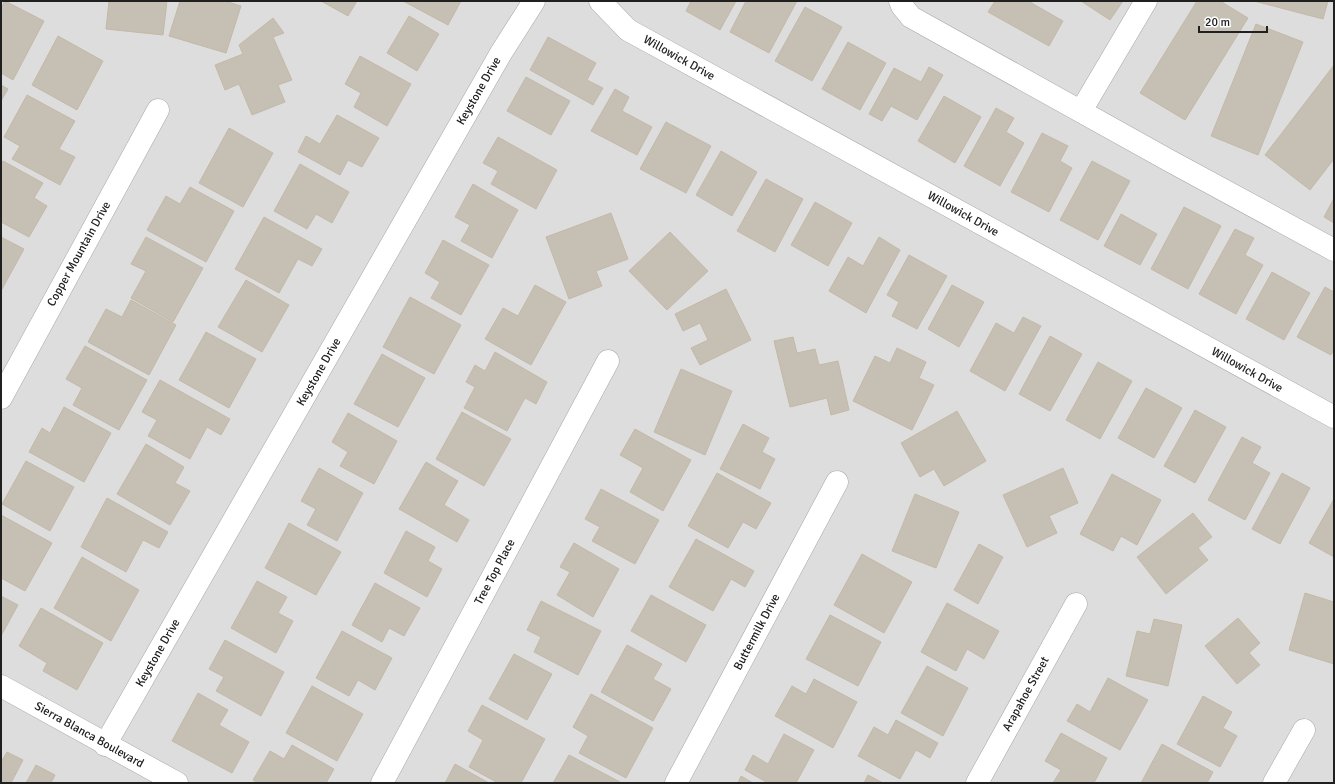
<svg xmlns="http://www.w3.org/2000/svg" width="1335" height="784" font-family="Signika,sans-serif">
  <rect width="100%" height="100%" fill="#f1efe5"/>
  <rect fill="#dedddd" x="1" y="1" width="1333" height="782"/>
  <g fill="#c6bfb4" stroke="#c4b9a7">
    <path d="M 5,1 L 44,21 L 13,80 L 1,73 L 1,8 Z"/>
    <path d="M 109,1 L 167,1 L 163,35 L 106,29 Z"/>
    <path d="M 180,1 L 225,1 L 241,6 L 226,53 L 169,36 Z"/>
    <path d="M 321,1 L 357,1 L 348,16 Z"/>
    <path d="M 403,1 L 461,1 L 448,25 Z"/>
    <path d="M 691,1 L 736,1 L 720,30 L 686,11 Z"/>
    <path d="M 746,1 L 797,1 L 769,53 L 730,32 Z"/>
    <path d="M 995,1 L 1028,1 L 1063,21 L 1049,46 L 988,12 Z"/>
    <path d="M 1081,1 L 1123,1 L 1110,20 Z"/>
    <path d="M 1197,1 L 1220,1 L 1248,18 L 1185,120 L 1140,93 Z"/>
    <path d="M 1254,1 L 1328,1 L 1323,19 Z"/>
    <path d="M 805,7 L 842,27 L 812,81 L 775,61 Z"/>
    <path d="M 409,16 L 439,34 L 417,71 L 387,53 Z"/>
    <path d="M 273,18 L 284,33 L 273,37 L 292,80 L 278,85 L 285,102 L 252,115 L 239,84 L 225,90 L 215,65 L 243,54 L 239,45 Z"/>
    <path d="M 1256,24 L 1303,42 L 1258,155 L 1211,136 Z"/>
    <path d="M 58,36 L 103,61 L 77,110 L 32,85 Z"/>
    <path d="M 548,37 L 596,63 L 587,80 L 603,88 L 593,105 L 530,70 Z"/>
    <path d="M 848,42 L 886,63 L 860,110 L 822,89 Z"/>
    <path d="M 360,56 L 411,84 L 387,126 L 354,107 L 361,93 L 345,84 Z"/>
    <path d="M 1334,65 L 1334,159 L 1310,190 L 1265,155 Z"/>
    <path d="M 929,67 L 943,75 L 917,120 L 891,106 L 882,121 L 869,114 L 894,68 L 921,82 Z"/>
    <path d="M 526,77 L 570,101 L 551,135 L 507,111 Z"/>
    <path d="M 1,85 L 8,89 L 1,101 Z"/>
    <path d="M 615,89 L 629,97 L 622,111 L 652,127 L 637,155 L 591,131 Z"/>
    <path d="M 27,95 L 75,121 L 59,149 L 75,157 L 60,185 L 12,159 L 20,146 L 4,137 Z"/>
    <path d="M 944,96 L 981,117 L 955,163 L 918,141 Z"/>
    <path d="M 996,108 L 1014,118 L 1006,132 L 1024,143 L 1000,186 L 964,166 Z"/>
    <path d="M 337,115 L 379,138 L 362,167 L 348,160 L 340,175 L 298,152 L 306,136 L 320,144 Z"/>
    <path d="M 666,122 L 711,146 L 686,193 L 640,169 Z"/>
    <path d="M 229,128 L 273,153 L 243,207 L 199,183 Z"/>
    <path d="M 1042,133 L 1068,146 L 1060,161 L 1072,168 L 1049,212 L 1011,192 Z"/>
    <path d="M 498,137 L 557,170 L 536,209 L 491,184 L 498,171 L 483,163 Z"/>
    <path d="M 721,151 L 757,172 L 732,216 L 696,195 Z"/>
    <path d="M 3,161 L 43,183 L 34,198 L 47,206 L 29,237 L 1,222 L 1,165 Z"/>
    <path d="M 1092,161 L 1130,181 L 1098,240 L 1060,220 Z"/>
    <path d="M 300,164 L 349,192 L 332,223 L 316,214 L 307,229 L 274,211 Z"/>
    <path d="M 766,179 L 803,199 L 775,252 L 737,231 Z"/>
    <path d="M 473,184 L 518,210 L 492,258 L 461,241 L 470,225 L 455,217 Z"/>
    <path d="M 190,187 L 234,211 L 206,262 L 147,230 L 166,196 L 180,204 Z"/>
    <path d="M 1334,198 L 1334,223 L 1324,217 Z"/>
    <path d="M 815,202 L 852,223 L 828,266 L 791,245 Z"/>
    <path d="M 1184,207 L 1221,226 L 1188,289 L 1151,269 Z"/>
    <path d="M 611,213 L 628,259 L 596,271 L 602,286 L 569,299 L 546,237 Z"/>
    <path d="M 1121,214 L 1157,234 L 1140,265 L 1104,246 Z"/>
    <path d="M 264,217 L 322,249 L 312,266 L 298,259 L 279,293 L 235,269 Z"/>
    <path d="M 1235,229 L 1254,238 L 1245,255 L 1263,265 L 1236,314 L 1199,294 Z"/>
    <path d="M 670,232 L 708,271 L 667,310 L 629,271 Z"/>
    <path d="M 1,237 L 24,249 L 1,291 Z"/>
    <path d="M 146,237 L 203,268 L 173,322 L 131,298 L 146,271 L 131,264 Z"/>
    <path d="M 879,237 L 900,250 L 866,313 L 829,291 L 848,257 L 863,266 Z"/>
    <path d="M 443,240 L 489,265 L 461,315 L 431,298 L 440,282 L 425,273 Z"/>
    <path d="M 909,255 L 947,276 L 917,329 L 892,316 L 899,302 L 887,295 Z"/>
    <path d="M 1272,272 L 1310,293 L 1284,340 L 1246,319 Z"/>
    <path d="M 246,280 L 289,305 L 262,352 L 218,327 Z"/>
    <path d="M 535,285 L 566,302 L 531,365 L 485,339 L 503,308 L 518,316 Z"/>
    <path d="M 952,285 L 984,302 L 959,347 L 928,329 Z"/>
    <path d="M 1325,287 L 1334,292 L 1334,349 L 1331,355 L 1297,337 Z"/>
    <path d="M 726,289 L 751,340 L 700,365 L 691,348 L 708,340 L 700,323 L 683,331 L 675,314 Z"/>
    <path d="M 410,297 L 461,325 L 434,374 L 383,347 Z"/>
    <path d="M 131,300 L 176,325 L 149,375 L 88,342 L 106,309 L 122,317 Z"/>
    <path d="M 1023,317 L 1041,326 L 1005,391 L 970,371 L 996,323 L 1014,333 Z"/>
    <path d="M 206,332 L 256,359 L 229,408 L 179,380 Z"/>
    <path d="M 1050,336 L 1082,354 L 1050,411 L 1019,394 Z"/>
    <path d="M 793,337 L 797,353 L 815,349 L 819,365 L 838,361 L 849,410 L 831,415 L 827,398 L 790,407 L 774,341 Z"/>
    <path d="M 85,346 L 147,380 L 119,430 L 73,405 L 82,388 L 66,379 Z"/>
    <path d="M 897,348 L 926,362 L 919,378 L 934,385 L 912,430 L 853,401 L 875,356 L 890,363 Z"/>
    <path d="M 495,352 L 547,382 L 536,404 L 525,398 L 507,431 L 464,408 L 475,387 L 466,382 L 475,365 L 485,371 Z"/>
    <path d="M 382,354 L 425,378 L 398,427 L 354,404 Z"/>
    <path d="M 1098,362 L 1132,381 L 1100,439 L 1066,420 Z"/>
    <path d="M 681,369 L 732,391 L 705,455 L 654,432 Z"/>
    <path d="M 160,380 L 230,419 L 221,435 L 207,427 L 190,459 L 148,436 L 157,420 L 142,412 Z"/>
    <path d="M 1146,388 L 1182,408 L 1154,458 L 1118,438 Z"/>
    <path d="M 64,407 L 111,433 L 84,482 L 29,452 L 42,428 L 50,433 Z"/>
    <path d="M 1195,410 L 1226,427 L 1195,483 L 1164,466 Z"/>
    <path d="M 957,411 L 986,461 L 944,486 L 934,469 L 920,477 L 901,443 Z"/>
    <path d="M 462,412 L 511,439 L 484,486 L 436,459 Z"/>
    <path d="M 348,413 L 397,441 L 374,484 L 340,466 L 348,452 L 332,442 Z"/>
    <path d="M 743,424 L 769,438 L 762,452 L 775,459 L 760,489 L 720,469 Z"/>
    <path d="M 635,429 L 691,460 L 663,511 L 630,492 L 643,468 L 620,455 Z"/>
    <path d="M 1242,437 L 1261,447 L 1252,463 L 1270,473 L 1245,520 L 1208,500 Z"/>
    <path d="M 146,444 L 184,467 L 175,483 L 190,491 L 170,525 L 117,494 Z"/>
    <path d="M 26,461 L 74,487 L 50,531 L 2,504 Z"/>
    <path d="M 426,462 L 458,481 L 444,505 L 469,520 L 457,542 L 399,509 Z"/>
    <path d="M 319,468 L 363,493 L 337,541 L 307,525 L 316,509 L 301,501 Z"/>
    <path d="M 1063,468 L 1078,503 L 1049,516 L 1057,533 L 1027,547 L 1003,495 Z"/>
    <path d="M 717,473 L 771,503 L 756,529 L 743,522 L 728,548 L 688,526 Z"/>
    <path d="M 1282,473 L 1310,488 L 1280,544 L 1252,529 Z"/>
    <path d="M 1112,474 L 1161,500 L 1137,545 L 1121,536 L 1113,551 L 1080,534 Z"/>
    <path d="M 601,489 L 659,520 L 635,564 L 592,541 L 600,527 L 585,519 Z"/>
    <path d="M 915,494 L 959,512 L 936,568 L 892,551 Z"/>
    <path d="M 107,498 L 168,532 L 159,548 L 143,540 L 126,572 L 81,547 Z"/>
    <path d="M 1334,499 L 1334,557 L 1309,543 Z"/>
    <path d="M 1193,513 L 1212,537 L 1198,548 L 1208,560 L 1166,594 L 1137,557 Z"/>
    <path d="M 1,515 L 52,543 L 25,591 L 1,578 Z"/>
    <path d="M 289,523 L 341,552 L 316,595 L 265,568 Z"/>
    <path d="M 406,531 L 435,547 L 428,561 L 442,569 L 427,597 L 384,573 Z"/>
    <path d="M 696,539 L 754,571 L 745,587 L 731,579 L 713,611 L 669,587 Z"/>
    <path d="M 574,543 L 619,569 L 593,617 L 557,595 L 570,572 L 560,567 Z"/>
    <path d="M 979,544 L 1003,557 L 978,604 L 954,590 Z"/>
    <path d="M 862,554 L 912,582 L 884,633 L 834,605 Z"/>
    <path d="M 82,557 L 139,590 L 111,641 L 54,608 Z"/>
    <path d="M 257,581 L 287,597 L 278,613 L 293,621 L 276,653 L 231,628 Z"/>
    <path d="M 375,583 L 420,608 L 404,636 L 389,628 L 382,642 L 352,625 Z"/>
    <path d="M 1305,593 L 1334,602 L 1334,664 L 1289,650 Z"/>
    <path d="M 651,595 L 706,625 L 686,662 L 631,631 Z"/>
    <path d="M 1,596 L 18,605 L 1,636 Z"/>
    <path d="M 541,601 L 601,631 L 578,675 L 534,652 L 541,637 L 527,630 Z"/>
    <path d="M 947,603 L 999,631 L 984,659 L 967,649 L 956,671 L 921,652 Z"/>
    <path d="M 41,608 L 103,643 L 77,690 L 43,671 L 47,663 L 19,646 Z"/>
    <path d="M 830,615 L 881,642 L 858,686 L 806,659 Z"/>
    <path d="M 1238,618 L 1260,643 L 1249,653 L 1260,665 L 1237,684 L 1205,646 Z"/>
    <path d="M 1154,619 L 1182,625 L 1168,686 L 1126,676 L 1137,631 L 1150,634 Z"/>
    <path d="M 342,631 L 392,658 L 375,690 L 358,680 L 349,696 L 316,678 Z"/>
    <path d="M 225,640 L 284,672 L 261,716 L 216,691 L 224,677 L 209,669 Z"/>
    <path d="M 627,645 L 662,664 L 653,679 L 671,689 L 653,721 L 601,692 Z"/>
    <path d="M 514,654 L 552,674 L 527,720 L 489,699 Z"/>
    <path d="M 927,666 L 968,688 L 943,736 L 901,713 Z"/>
    <path d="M 1108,678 L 1148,700 L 1120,750 L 1067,721 L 1077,704 L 1090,712 Z"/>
    <path d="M 814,679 L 857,702 L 833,748 L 775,716 L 792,686 L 806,694 Z"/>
    <path d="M 312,686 L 363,714 L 337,761 L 286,733 Z"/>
    <path d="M 198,693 L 228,710 L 219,725 L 249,742 L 232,773 L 172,741 Z"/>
    <path d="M 591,694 L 653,728 L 626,778 L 579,753 L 588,736 L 573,727 Z"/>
    <path d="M 1203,696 L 1232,712 L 1223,728 L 1237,736 L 1220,767 L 1177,744 Z"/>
    <path d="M 482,705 L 545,739 L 521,783 L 498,783 L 469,767 L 483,740 L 468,731 Z"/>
    <path d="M 896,720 L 938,743 L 930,758 L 916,750 L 900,779 L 858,756 L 874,727 L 888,735 Z"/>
    <path d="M 1061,733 L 1107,758 L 1094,783 L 1053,783 L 1061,770 L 1045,761 Z"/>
    <path d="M 784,734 L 814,750 L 796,783 L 768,783 L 745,770 L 753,755 L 768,764 Z"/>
    <path d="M 1162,744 L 1213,772 L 1207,783 L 1141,783 Z"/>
    <path d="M 292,745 L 334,769 L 326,783 L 258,783 L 253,780 L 270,751 L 284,759 Z"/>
    <path d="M 7,752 L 23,760 L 11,783 L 1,783 L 1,762 Z"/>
    <path d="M 569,755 L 620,782 L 620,783 L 553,783 Z"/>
    <path d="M 455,764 L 489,783 L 445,783 Z"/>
    <path d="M 36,765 L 55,775 L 51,783 L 26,783 Z"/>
    <path d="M 868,775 L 883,783 L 864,783 Z"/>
    <path d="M 741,776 L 753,783 L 738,783 Z"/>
  </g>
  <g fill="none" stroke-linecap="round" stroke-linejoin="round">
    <g stroke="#a7a7a7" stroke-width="23">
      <g id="minor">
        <path d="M 600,1 L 628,30 L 1334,417"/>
        <path d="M 900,1 L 902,6 L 911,17 L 1170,161 L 1334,250"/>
        <path d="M 1081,111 L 1146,1"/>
        <path d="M 1,398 L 158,110"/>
        <path d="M 1,686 L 177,783"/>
        <path d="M 105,745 L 501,53 L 534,1"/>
        <path d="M 382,783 L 608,361"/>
        <path d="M 676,783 L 837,482"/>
        <path d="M 977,783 L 1076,604"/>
        <path d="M 1274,783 L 1304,730"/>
      </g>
    </g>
    <use href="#minor" stroke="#fff" stroke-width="22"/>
  </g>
  <g text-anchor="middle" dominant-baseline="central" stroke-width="4" stroke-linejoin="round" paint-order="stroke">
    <g font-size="12" fill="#202020" stroke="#fff">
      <text transform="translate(679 58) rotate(29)">Willowick Drive</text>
      <text transform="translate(479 91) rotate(-60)">Keystone Drive</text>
      <text transform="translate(963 214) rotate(29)">Willowick Drive</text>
      <text transform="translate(79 254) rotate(-61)">Copper Mountain Drive</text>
      <text transform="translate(1247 370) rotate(29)">Willowick Drive</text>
      <text transform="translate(319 372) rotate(-60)">Keystone Drive</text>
      <text transform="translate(495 572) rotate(-62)">Tree Top Place</text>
      <text transform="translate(757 632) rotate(-62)">Buttermilk Drive</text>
      <text transform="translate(158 653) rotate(-60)">Keystone Drive</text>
      <text transform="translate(1026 694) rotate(-61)">Arapahoe Street</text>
      <text transform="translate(89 735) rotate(29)">Sierra Blanca Boulevard</text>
    </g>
  </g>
  <rect width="1335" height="784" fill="none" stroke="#202020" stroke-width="4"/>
  <path d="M1199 26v6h68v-6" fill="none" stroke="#202020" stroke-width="2"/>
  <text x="1205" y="26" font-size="12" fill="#202020" stroke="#ffffff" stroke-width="3" paint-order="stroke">20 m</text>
</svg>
